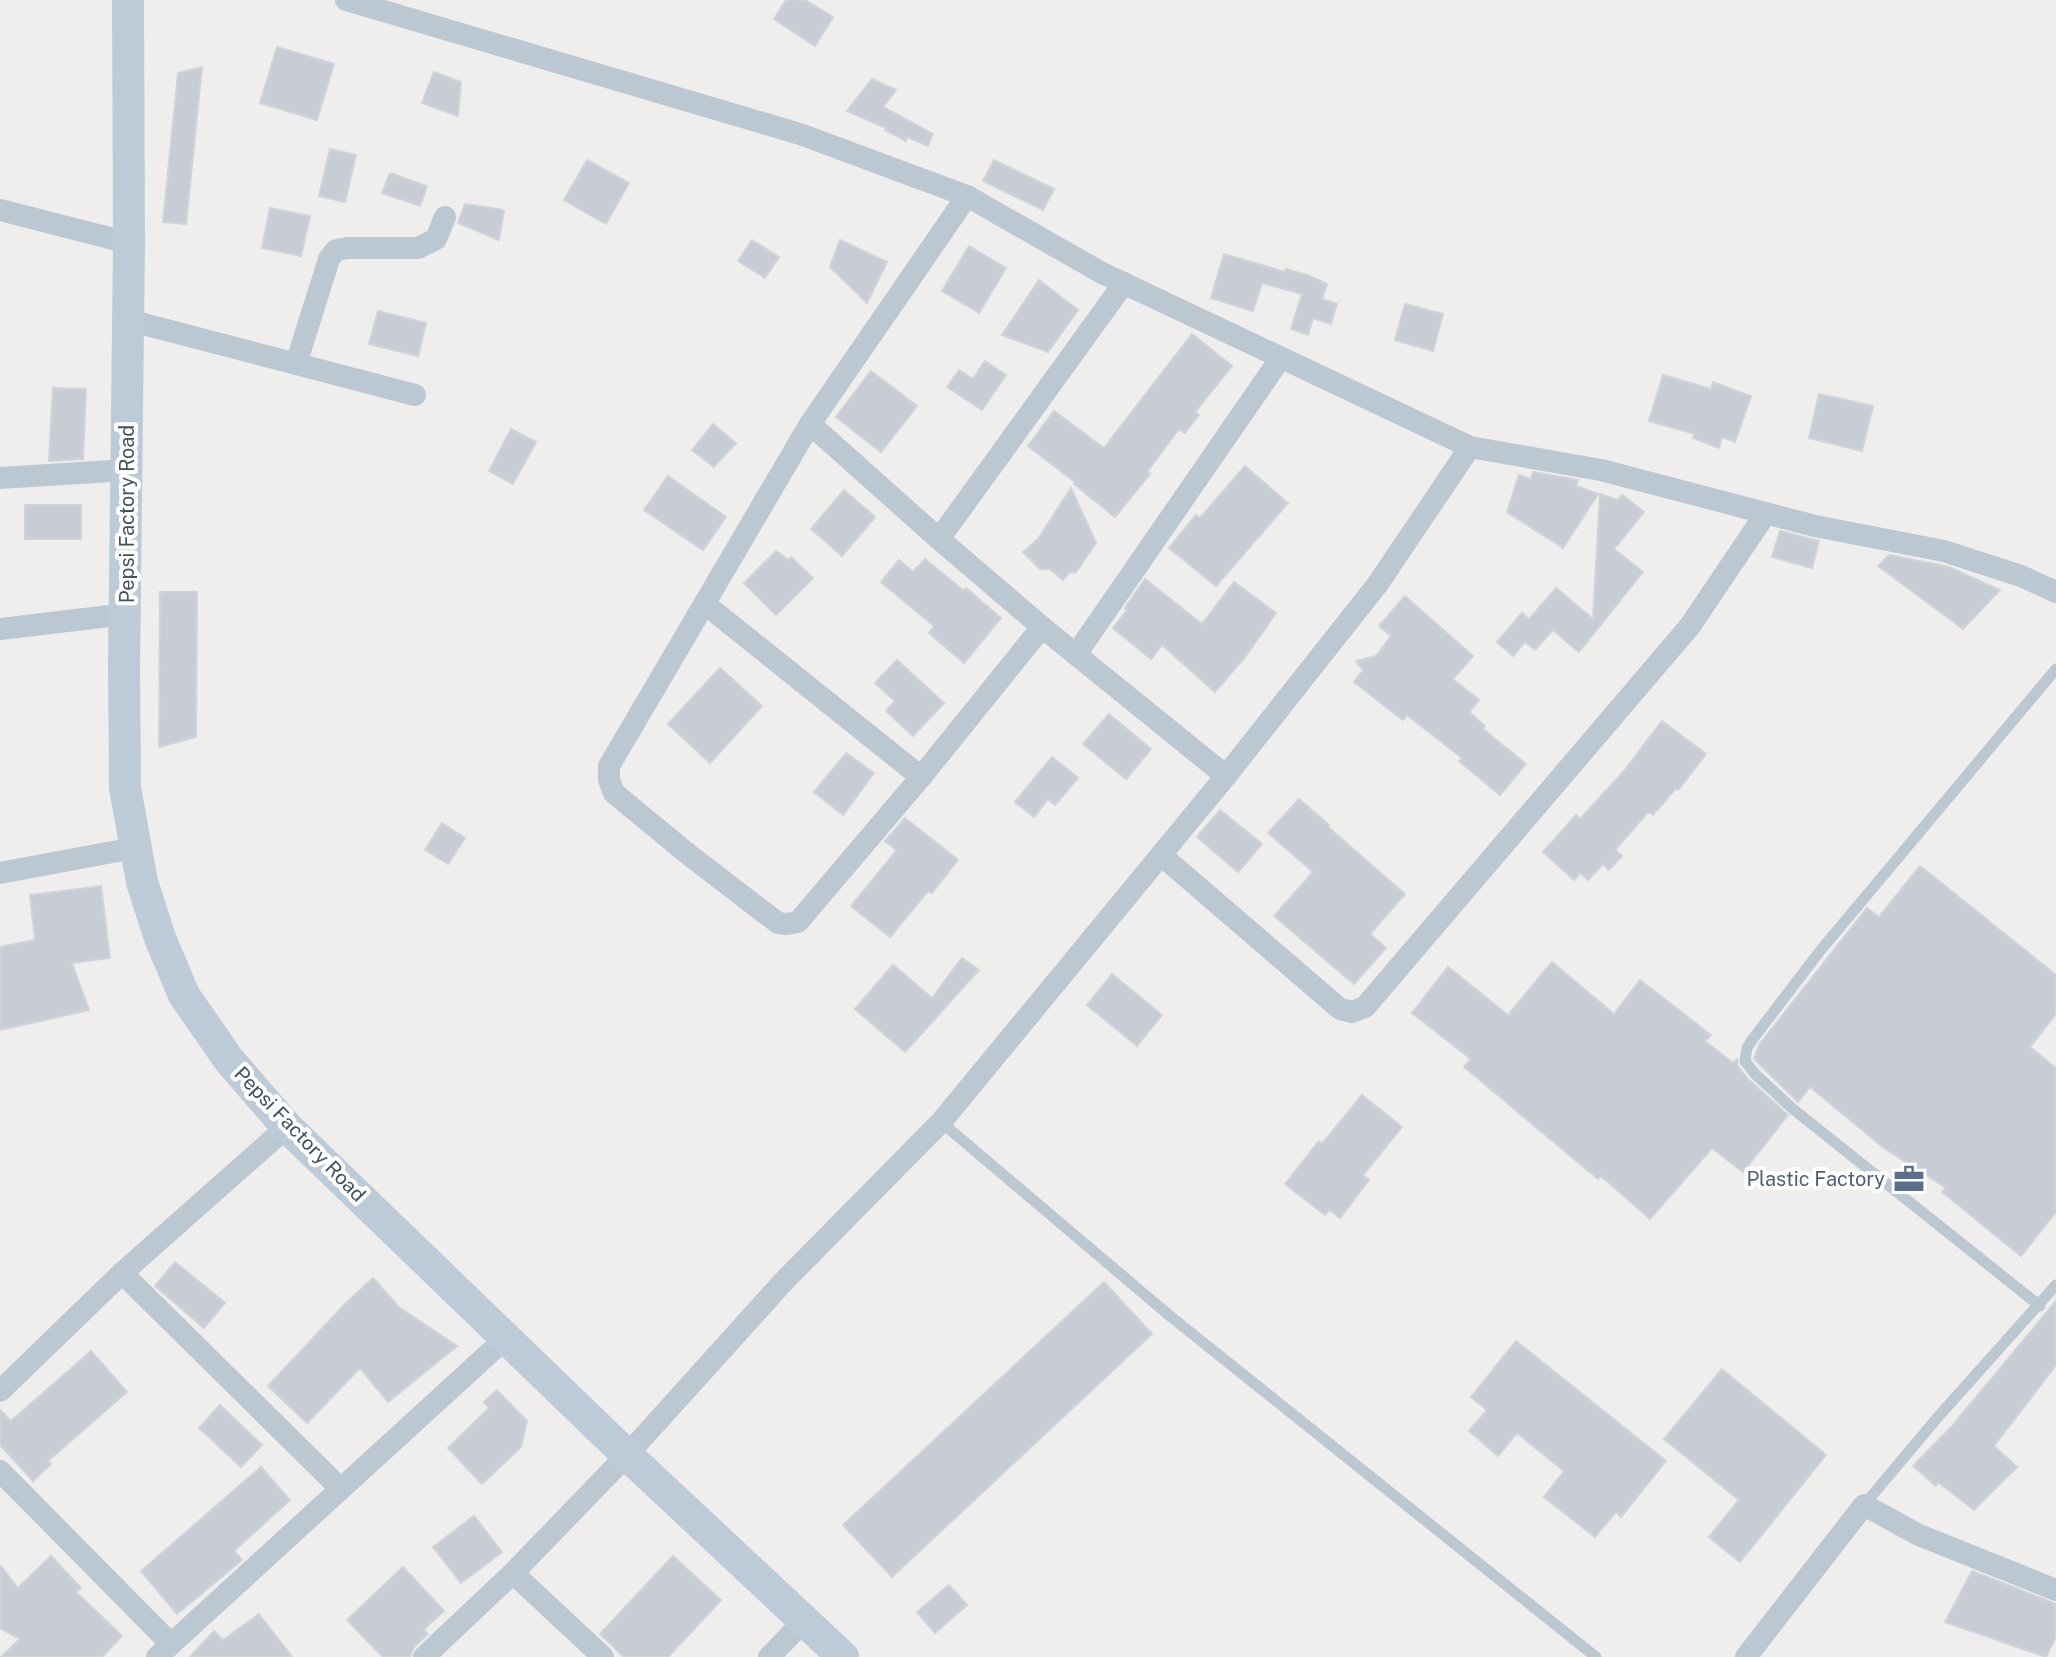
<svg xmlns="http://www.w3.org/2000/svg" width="2056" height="1657" font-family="'Public Sans',sans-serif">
  <rect width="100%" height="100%" fill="#f0eded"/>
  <g fill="#c8ccd4" stroke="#d0d3da" stroke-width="2">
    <path d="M 786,0 L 805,0 L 833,17 L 815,46 L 774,19 Z"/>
    <path d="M 277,47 L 334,64 L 317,120 L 260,103 Z"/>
    <path d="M 202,67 L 186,224 L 163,222 L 178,73 Z"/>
    <path d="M 434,72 L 461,82 L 458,116 L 422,103 Z"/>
    <path d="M 872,79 L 896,90 L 883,107 L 933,134 L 928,146 L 907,137 L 906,141 L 885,130 L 886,128 L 847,111 Z"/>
    <path d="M 330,149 L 356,155 L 345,202 L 319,196 Z"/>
    <path d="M 587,160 L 629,183 L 606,224 L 564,200 Z"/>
    <path d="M 994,160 L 1054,189 L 1043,210 L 983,181 Z"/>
    <path d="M 390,173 L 427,186 L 420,206 L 382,193 Z"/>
    <path d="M 465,204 L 504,210 L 499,240 L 458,223 Z"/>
    <path d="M 270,208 L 310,216 L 301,256 L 262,248 Z"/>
    <path d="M 752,240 L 779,257 L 765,278 L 738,261 Z"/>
    <path d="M 840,240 L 887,262 L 867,303 L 830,267 Z"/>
    <path d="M 969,246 L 1006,268 L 979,313 L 942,291 Z"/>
    <path d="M 1224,254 L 1285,272 L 1286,269 L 1307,275 L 1327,284 L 1322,299 L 1337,304 L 1331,324 L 1313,318 L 1308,335 L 1291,329 L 1302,294 L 1262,283 L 1253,311 L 1211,298 Z"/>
    <path d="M 1039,280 L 1078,310 L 1048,352 L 1002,335 Z"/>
    <path d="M 1405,304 L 1443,314 L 1433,351 L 1395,340 Z"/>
    <path d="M 378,311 L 426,323 L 418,356 L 369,344 Z"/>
    <path d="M 1192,334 L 1232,366 L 1195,412 L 1199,415 L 1185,433 L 1179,429 L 1147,472 L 1150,474 L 1115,517 L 1074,484 L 1075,482 L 1028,446 L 1054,411 L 1104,448 Z"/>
    <path d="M 985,361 L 1006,375 L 982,410 L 947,387 L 959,370 L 973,379 Z"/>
    <path d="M 871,371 L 917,406 L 881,452 L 836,417 Z"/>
    <path d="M 1663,375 L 1711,389 L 1713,382 L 1751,396 L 1735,442 L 1722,437 L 1719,448 L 1693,438 L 1695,434 L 1649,421 Z"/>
    <path d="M 53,388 L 86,389 L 83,459 L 49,461 Z"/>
    <path d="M 1819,394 L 1873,406 L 1862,451 L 1809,438 Z"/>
    <path d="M 713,424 L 736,443 L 714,467 L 692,450 Z"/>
    <path d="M 511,429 L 536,442 L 513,484 L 489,471 Z"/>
    <path d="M 1245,466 L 1288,503 L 1216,586 L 1169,548 L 1196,515 L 1200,518 Z"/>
    <path d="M 1533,472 L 1578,480 L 1576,486 L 1598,494 L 1563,548 L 1507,512 L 1519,475 L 1531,479 Z"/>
    <path d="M 668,476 L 726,517 L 703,550 L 644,510 Z"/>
    <path d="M 1071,488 L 1096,543 L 1076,572 L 1069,573 L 1063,580 L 1050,569 L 1040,569 L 1023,552 L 1038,539 Z"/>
    <path d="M 844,490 L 875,517 L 842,556 L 811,529 Z"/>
    <path d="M 1600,494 L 1618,500 L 1622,495 L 1644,512 L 1614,549 L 1643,572 L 1579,652 L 1553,630 L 1535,650 L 1525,642 L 1513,656 L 1497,642 L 1522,613 L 1529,619 L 1556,588 L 1593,619 Z"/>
    <rect x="25" y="505" width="56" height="34"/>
    <path d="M 1780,531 L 1819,541 L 1812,568 L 1772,557 Z"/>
    <path d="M 776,551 L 789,560 L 791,557 L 813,578 L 776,615 L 744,583 Z"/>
    <path d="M 1889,555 L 1949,567 L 2000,590 L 1963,629 L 1878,566 Z"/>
    <path d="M 925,559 L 964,591 L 966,588 L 1001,618 L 964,663 L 929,633 L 934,626 L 881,582 L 899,560 L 913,572 Z"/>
    <path d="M 1145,579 L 1202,624 L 1234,582 L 1276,613 L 1246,656 L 1215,692 L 1162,645 L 1151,659 L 1113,628 L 1127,610 L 1125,608 Z"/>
    <path d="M 160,592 L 197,592 L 196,737 L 159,747 Z"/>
    <path d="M 1405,596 L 1473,656 L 1453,679 L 1479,700 L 1469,712 L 1485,726 L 1483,729 L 1526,764 L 1500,795 L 1459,761 L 1462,758 L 1407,715 L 1403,720 L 1354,682 L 1363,670 L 1356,661 L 1376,656 L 1391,636 L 1379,626 Z"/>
    <path d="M 897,660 L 944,703 L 913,736 L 886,711 L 895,701 L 875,683 Z"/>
    <path d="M 720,668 L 762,706 L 710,763 L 668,724 Z"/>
    <path d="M 1109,714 L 1151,749 L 1126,779 L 1083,744 Z"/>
    <path d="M 1662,721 L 1706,754 L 1678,790 L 1676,788 L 1653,815 L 1648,812 L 1615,850 L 1622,856 L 1609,870 L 1603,864 L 1588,880 L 1580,873 L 1574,880 L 1543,852 L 1576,815 L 1580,819 L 1624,771 Z"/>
    <path d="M 846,753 L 874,773 L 843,815 L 814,792 Z"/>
    <path d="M 1052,757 L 1078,778 L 1055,805 L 1048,799 L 1034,817 L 1015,802 Z"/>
    <path d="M 1299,799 L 1329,825 L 1328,827 L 1405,894 L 1370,934 L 1386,948 L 1354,984 L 1274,916 L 1313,872 L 1268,833 Z"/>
    <path d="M 1220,810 L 1262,844 L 1238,872 L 1197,837 Z"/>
    <path d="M 905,818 L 958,860 L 932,893 L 928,891 L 890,937 L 851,906 L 897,850 L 885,841 Z"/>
    <path d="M 442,823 L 465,838 L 448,864 L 425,850 Z"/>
    <path d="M 1920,866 L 2056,975 L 2056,1014 L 2030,1047 L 2056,1068 L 2056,1212 L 2021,1256 L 1942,1192 L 1946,1188 L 1884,1148 L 1810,1087 L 1798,1102 L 1754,1059 L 1759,1045 L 1867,908 L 1879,917 Z"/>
    <path d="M 101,886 L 110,958 L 72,963 L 89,1010 L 0,1030 L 0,947 L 35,940 L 30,895 Z"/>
    <path d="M 962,958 L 979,970 L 905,1052 L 855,1009 L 893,965 L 932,998 Z"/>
    <path d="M 1552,962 L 1614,1014 L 1640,980 L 1711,1035 L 1705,1041 L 1733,1063 L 1737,1059 L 1738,1066 L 1748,1079 L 1788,1115 L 1743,1172 L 1712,1148 L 1650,1219 L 1601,1176 L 1598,1179 L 1464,1067 L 1471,1059 L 1412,1013 L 1448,967 L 1508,1015 Z"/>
    <path d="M 1112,974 L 1162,1015 L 1137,1046 L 1087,1005 Z"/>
    <path d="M 1362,1095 L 1402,1127 L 1363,1175 L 1369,1180 L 1340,1218 L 1330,1210 L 1325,1215 L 1285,1184 L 1319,1141 L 1322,1144 Z"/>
    <path d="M 175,1262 L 225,1303 L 204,1328 L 155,1286 Z"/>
    <path d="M 373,1278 L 400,1308 L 457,1346 L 388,1402 L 360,1368 L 307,1423 L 268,1386 L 345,1304 Z"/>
    <path d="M 1104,1282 L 1152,1334 L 892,1577 L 843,1525 Z"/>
    <path d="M 2056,1301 L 2056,1365 L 1994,1446 L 2017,1467 L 1974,1510 L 1938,1482 L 1936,1486 L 1913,1466 L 1952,1426 Z"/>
    <path d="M 1516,1341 L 1666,1461 L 1621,1517 L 1616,1512 L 1595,1537 L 1544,1497 L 1564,1471 L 1517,1433 L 1498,1456 L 1469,1431 L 1487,1410 L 1471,1397 Z"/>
    <path d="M 91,1351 L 127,1392 L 48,1461 L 51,1464 L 33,1481 L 0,1445 L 0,1410 L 11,1421 Z"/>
    <path d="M 1722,1369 L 1826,1455 L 1740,1562 L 1709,1537 L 1739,1500 L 1664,1439 Z"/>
    <path d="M 497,1390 L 527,1421 L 521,1447 L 482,1484 L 448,1448 L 489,1408 L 484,1402 Z"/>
    <path d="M 220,1405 L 262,1445 L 241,1467 L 199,1428 Z"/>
    <path d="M 261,1467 L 290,1500 L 234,1551 L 242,1560 L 177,1614 L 141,1571 Z"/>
    <path d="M 474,1516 L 502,1552 L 461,1583 L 433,1547 Z"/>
    <path d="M 51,1556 L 81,1588 L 76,1592 L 122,1636 L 102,1657 L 1,1657 L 20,1639 L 0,1628 L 0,1565 L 18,1588 Z"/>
    <path d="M 673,1556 L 721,1600 L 668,1657 L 624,1657 L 600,1634 Z"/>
    <path d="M 403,1567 L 444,1611 L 423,1630 L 428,1634 L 414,1647 L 410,1657 L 383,1657 L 347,1620 Z"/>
    <path d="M 1972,1571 L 2056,1604 L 2056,1637 L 2046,1657 L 1945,1622 Z"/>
    <path d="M 949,1585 L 967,1605 L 935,1633 L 917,1612 Z"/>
    <path d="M 259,1614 L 292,1657 L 190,1657 L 214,1631 L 223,1640 Z"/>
  </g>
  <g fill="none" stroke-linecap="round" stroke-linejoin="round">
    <g stroke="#bbc8d1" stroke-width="11">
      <path d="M 941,1122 L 1170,1316 L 1596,1657"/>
      <path d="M 2040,1306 L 1793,1109 L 1755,1074 L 1745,1061 L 1747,1048 L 1752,1040 L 1820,951 L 2056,669"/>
      <path d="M 1864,1505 L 1938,1417 L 2056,1285"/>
    </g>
    <g stroke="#bbc8d1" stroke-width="22">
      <path d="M 346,0 L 800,134 L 967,196 L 1102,273 L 1470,447 L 1601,470 L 1815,526 L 1944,551 L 2021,576 L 2056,592"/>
      <path d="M 967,196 L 810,424 L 609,766 L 609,780 L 614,793 L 688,854 L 778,923 L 787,924 L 798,922 L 921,777 L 1042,627"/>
      <path d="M 0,210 L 129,243"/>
      <path d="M 128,320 L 415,395"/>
      <path d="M 296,364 L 329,259 L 336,250 L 348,248 L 418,248 L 436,239 L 445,217"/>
      <path d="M 810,424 L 939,539 L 1042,627 L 1226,776"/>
      <path d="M 0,478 L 128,470"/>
      <path d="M 939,539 L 1124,283"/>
      <path d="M 705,604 L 921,777"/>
      <path d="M 0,629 L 126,614"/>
      <path d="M 1077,653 L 1280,359"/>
      <path d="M 1161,855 L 1340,1009 L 1352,1012 L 1365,1007 L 1690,626 L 1766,513"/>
      <path d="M 0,873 L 134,848"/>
      <path d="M 122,1273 L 340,1488"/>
      <path d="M 0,1391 L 122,1273 L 287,1127"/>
      <path d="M 0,1471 L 171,1644"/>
      <path d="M 513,1573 L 603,1657"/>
      <path d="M 157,1657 L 507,1337"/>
      <path d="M 424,1657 L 513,1573 L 627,1455 L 785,1280 L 941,1122 L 1226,776 L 1377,585 L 1470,447"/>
      <path d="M 769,1657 L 804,1621"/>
      <path d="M 1746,1657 L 1864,1505 L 1919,1535 L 2056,1590"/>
    </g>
    <path stroke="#bdcbd9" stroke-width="32" d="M 128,0 L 129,243 L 124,669 L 125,788 L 142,882 L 160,938 L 184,995 L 229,1060 L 287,1127 L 627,1455 L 843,1657"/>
  </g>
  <defs>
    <g id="office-bare" transform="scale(2.4)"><path d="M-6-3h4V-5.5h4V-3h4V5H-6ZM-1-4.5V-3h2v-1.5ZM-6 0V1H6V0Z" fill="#5c6f8a" stroke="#fff" stroke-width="2.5" paint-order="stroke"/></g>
  </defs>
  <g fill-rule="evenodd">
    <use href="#office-bare" x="1909" y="1179"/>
  </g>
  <g text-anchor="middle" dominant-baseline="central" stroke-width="8" stroke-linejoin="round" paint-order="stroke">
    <g font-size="20" fill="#43515d" stroke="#fff">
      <text transform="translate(127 514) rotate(-90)">Pepsi Factory Road</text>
      <text transform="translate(300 1134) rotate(46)">Pepsi Factory Road</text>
    </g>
    <g font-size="20" fill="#4e5e75" stroke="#fff" text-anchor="end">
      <text x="1885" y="1179">Plastic Factory</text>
    </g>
  </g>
</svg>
